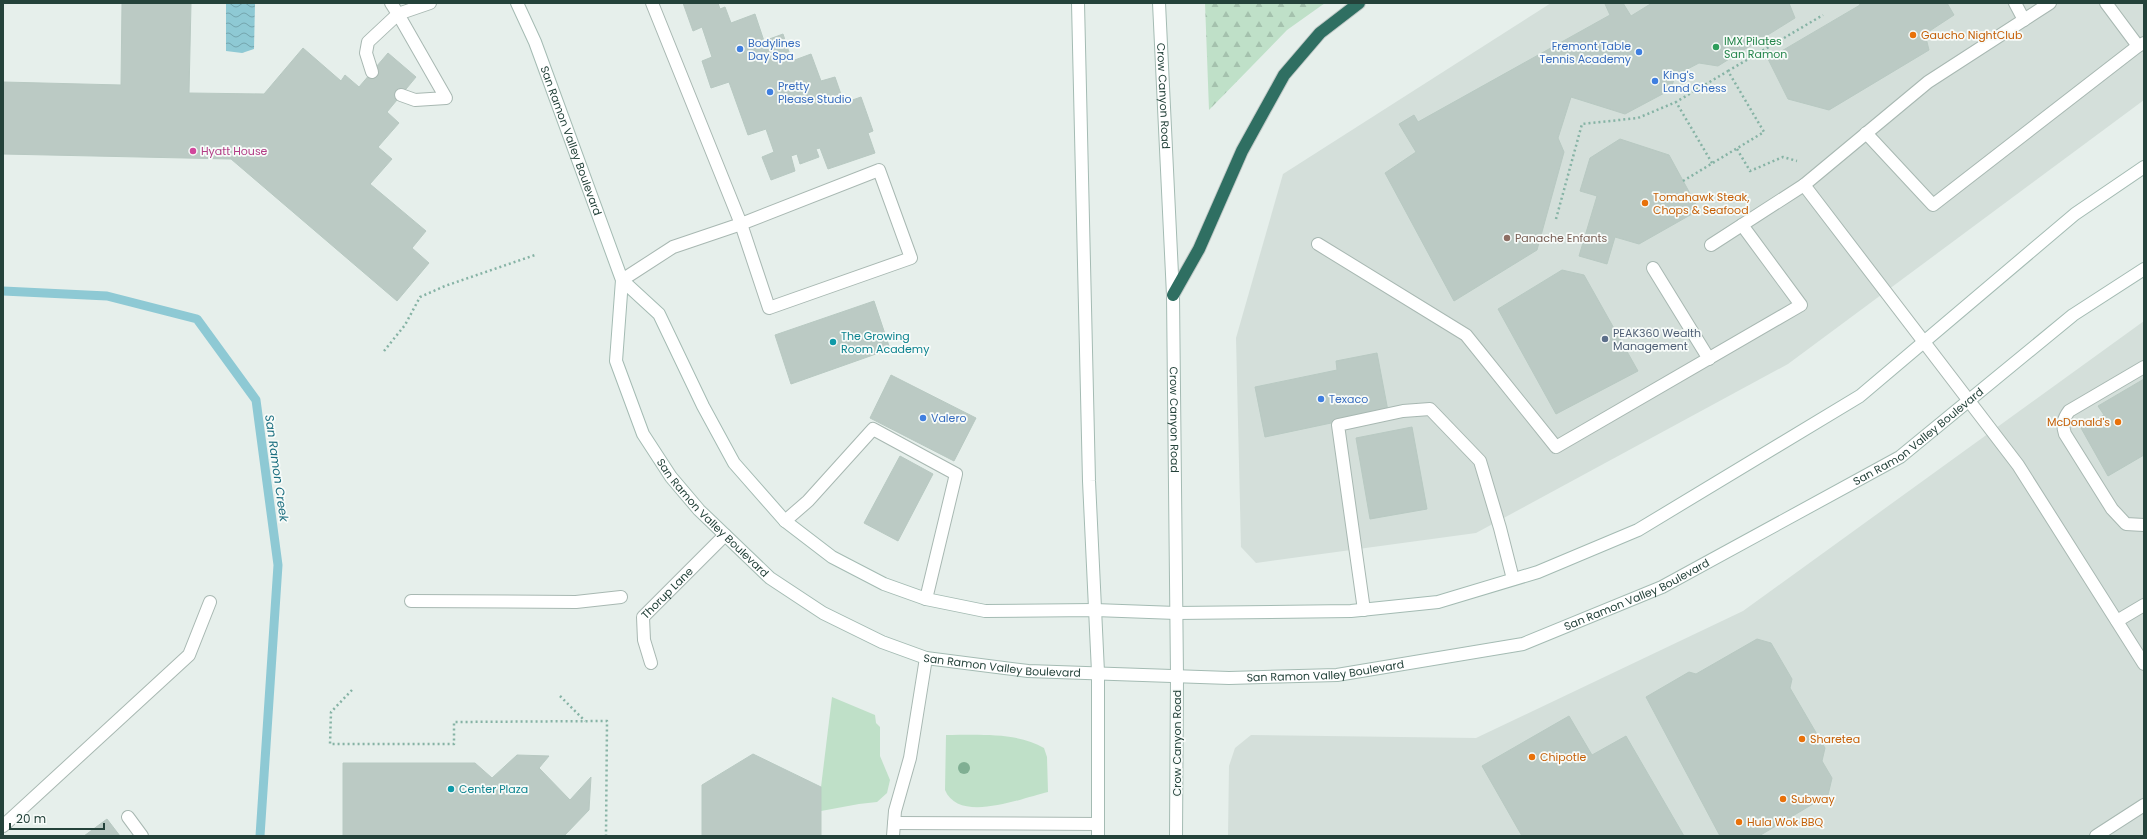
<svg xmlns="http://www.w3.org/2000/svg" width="2147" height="839" font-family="Poppins,sans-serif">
  <defs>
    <pattern id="forest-firs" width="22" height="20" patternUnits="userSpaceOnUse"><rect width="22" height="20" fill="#bfe0c8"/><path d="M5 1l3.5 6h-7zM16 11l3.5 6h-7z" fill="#a4c1ad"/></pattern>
    <pattern id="water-waves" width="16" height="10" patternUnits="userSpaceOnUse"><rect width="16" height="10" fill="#8ec9d4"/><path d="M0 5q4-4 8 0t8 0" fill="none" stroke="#74a5ad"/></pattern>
  </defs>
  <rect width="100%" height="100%" fill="#e6efeb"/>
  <g fill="#d4dfda">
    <path d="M 1551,3 L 2144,3 L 2144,100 L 1788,364 L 1476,533 L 1256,563 L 1241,547 L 1236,338 L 1283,174 Z"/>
    <path d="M 2144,321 L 2144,836 L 1228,836 L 1229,766 L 1235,748 L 1251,735 L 1476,738 L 1743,611 Z"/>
  </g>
  <g fill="#bfe0c8">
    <path d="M 832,697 L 875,715 L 876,723 L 880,727 L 880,756 L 890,780 L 887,793 L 877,802 L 859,804 L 821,811 L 821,787 Z"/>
    <path d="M 946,735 C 976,735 1018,732 1044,748 L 1047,757 L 1048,792 C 1022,798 959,824 945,790 Z"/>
  </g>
  <path fill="url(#forest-firs)" d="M 1205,3 L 1325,3 L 1287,30 L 1209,110 Z"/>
  <path fill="url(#water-waves)" d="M 226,3 L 255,3 L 254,49 L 242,53 L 226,51 Z"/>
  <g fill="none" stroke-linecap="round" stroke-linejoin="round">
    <path stroke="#8ec9d4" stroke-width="9" d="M 3,291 L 107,296 L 197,319 L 256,400 L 278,565 L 260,836"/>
  </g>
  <g fill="#bbcac4" stroke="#b8c9c2">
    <path d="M 122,3 L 191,3 L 189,93 L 264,94 L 303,48 L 341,81 L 345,75 L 359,87 L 388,53 L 416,77 L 387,112 L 399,123 L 378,147 L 392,159 L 370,184 L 426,231 L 412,248 L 429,263 L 397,301 L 231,159 L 3,154 L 3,82 L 121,85 Z"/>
    <path d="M 683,3 L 718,3 L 720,9 L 725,7 L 731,23 L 755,14 L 764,41 L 783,34 L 792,61 L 811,54 L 821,81 L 835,77 L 844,103 L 861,97 L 873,131 L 868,133 L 875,153 L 828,169 L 820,148 L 816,149 L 819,157 L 800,164 L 797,154 L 791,156 L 795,171 L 771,180 L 762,157 L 774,152 L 766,129 L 748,135 L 729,82 L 711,88 L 702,61 L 712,57 L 702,27 L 693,31 Z"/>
    <path d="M 1607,3 L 1623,3 L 1631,16 L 1652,3 L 1789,3 L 1795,18 L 1718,66 L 1699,63 L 1676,75 L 1670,90 L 1625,114 L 1571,97 L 1558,138 L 1564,152 L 1537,250 L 1454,301 L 1385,173 L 1416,152 L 1399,124 L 1414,115 L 1418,122 L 1610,15 L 1605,4 Z"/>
    <path d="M 1859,3 L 1947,3 L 1954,15 L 1925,34 L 1929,50 L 1829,110 L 1788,99 L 1768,59 L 1860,5 Z"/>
    <path d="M 1620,139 L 1669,155 L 1699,210 L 1639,244 L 1615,237 L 1607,264 L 1579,256 L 1597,196 L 1580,191 L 1590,158 Z"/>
    <path d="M 1562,270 L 1584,275 L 1638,371 L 1556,414 L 1498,309 Z"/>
    <path d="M 874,301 L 890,349 L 791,384 L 775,335 Z"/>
    <path d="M 1377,353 L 1388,411 L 1265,437 L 1255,387 L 1337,370 L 1336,361 Z"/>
    <path d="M 891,375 L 976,418 L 954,461 L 870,418 Z"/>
    <path d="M 2144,379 L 2144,455 L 2108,476 L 2081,428 L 2104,415 L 2098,406 Z"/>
    <path d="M 1412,427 L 1427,509 L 1370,519 L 1356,438 Z"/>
    <path d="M 900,456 L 933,474 L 898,541 L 864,523 Z"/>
    <path d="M 1757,639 L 1771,643 L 1792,679 L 1790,688 L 1825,748 L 1822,761 L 1832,778 L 1828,795 L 1759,836 L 1720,836 L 1646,697 L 1689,672 L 1696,674 Z"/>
    <path d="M 1569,716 L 1592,755 L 1626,736 L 1684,836 L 1522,836 L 1482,766 Z"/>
    <path d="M 753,754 L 821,787 L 821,836 L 702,836 L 702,785 Z"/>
    <path d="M 517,755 L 549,756 L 539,768 L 570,800 L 591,777 L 589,810 L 564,836 L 343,836 L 343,763 L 475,763 L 492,778 Z"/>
    <path d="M 107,819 L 120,836 L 84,836 Z"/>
  </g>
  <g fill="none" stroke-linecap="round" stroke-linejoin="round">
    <g stroke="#a8b8b2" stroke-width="14">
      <g id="lane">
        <path d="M 391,3 L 398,14 L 430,3"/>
        <path d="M 2015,3 L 2024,20"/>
        <path d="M 2106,3 L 2138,46 L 2144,43"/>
        <path d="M 372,72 L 366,53 L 368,42 L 398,14 L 446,98 L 415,100 L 401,95"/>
        <path d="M 1866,133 L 1933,205 L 2138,46"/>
        <path d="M 1804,185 L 2018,465 L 2144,664"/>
        <path d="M 1318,244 L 1466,335 L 1556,447 L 1801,305 L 1742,225"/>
        <path d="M 1711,245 L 1804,185 L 1928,82 L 2050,3"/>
        <path d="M 1653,268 L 1709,359"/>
        <path d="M 622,280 L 673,247 L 741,224 L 769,308 L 911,258 L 879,170 L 741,224 L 652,3"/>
        <path d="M 2144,367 L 2069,411 C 2063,419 2062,425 2065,434 L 2112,509 L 2126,524 L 2144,525"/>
        <path d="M 785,521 L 808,501 L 873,429 L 956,474 L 926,599"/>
        <path d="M 411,601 L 576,602 L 621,597"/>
        <path d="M 1364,610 L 1338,425 L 1403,411 L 1430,409 L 1480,461 L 1500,528 L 1513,579"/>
        <path d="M 2117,621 L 2144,605"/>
        <path d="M 128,817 L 142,836"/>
        <path d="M 894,823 L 1098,824"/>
        <path d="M 3,826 L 189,655 L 210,602"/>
        <path d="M 893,836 L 895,811 L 910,758 L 926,658"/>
        <path d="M 2096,836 L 2144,805"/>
      </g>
    </g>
    <g stroke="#a8b8b2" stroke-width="14">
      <g id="street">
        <path id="s1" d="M 651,663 L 644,640 L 643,617 L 725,535"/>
      </g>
    </g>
    <g stroke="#a4bbb3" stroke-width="14">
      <g id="secondary">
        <path id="s2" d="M 517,3 L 535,42 L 622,280 L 616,361 L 643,434 L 671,477 L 699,510 L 770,578 L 823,613 L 882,642 L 926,658 L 1028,671 L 1229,678 L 1337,675 L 1523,644 L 1662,587 L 1900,457 L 2073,315 L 2144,269"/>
        <path d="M 1078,3 L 1089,481 L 1098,672 L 1098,836"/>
        <path id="s3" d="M 1159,3 L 1173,295 L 1177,676 L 1176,836"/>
        <path d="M 622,280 L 659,314 L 703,406 L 734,463 L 785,521 L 832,557 L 884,584 L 926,599 L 985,611 L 1095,610 L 1176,613 L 1351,611 L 1438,602 L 1538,572 L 1638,530 L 1860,396 L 2075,214 L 2144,167"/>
      </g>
    </g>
    <g stroke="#c2cac8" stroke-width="14">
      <path id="highway" d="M 1173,295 L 1199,249 L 1242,151 L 1284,75 L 1320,33 L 1359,3"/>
    </g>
    <g stroke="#86b3a5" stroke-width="2.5" stroke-dasharray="2 3" stroke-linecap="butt">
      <path d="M 1728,71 L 1823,15"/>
      <path d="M 1737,149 L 1750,171 L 1783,157 L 1797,161"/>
      <path d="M 1683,181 L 1764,132 L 1728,71 L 1676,102 L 1712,163"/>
      <path d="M 1556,219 L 1582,124 L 1638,118 L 1676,102"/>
      <path d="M 384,351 L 405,325 L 420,297 L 445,286 L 535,255"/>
      <path d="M 352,690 L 331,712 L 330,744 L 454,744 L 454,722 L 607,721 L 606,836"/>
      <path d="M 560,696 L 585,721"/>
    </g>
    <use href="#lane" stroke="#fff" stroke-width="12"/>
    <use href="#street" stroke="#fff" stroke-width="12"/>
    <use href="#secondary" stroke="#fff" stroke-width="12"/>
    <use href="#highway" stroke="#2f6f62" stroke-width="12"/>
  </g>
  <circle fill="#80af93" cx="964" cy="768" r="6"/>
  <g fill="#e8710a" stroke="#f7fbf9" stroke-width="1.5">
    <circle cx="1913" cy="35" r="4"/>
    <circle cx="1645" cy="203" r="4"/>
    <circle cx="2118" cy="422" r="4"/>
    <circle cx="1802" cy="739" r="4"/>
    <circle cx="1532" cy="757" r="4"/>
    <circle cx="1783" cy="799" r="4"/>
    <circle cx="1739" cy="822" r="4"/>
  </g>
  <circle fill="#2e9e5b" stroke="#f7fbf9" stroke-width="1.5" cx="1716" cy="47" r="4"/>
  <g fill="#3f7fe0" stroke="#f7fbf9" stroke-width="1.5">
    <circle cx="740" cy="49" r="4"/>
    <circle cx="1639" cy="52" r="4"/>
    <circle cx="1655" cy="81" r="4"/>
    <circle cx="770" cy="92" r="4"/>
    <circle cx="1321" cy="399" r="4"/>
    <circle cx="923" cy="418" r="4"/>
  </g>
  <circle fill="#d1479c" stroke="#f7fbf9" stroke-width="1.5" cx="193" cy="151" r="4"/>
  <circle fill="#8d6e63" stroke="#f7fbf9" stroke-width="1.5" cx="1507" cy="238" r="4"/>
  <circle fill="#5c6f8a" stroke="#f7fbf9" stroke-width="1.5" cx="1605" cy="339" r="4"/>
  <g fill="#0f9aa8" stroke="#f7fbf9" stroke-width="1.5">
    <circle cx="833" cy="342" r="4"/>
    <circle cx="451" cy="789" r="4"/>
  </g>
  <g text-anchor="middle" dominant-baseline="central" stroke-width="3.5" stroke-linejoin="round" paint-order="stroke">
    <g font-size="11" fill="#c56008" stroke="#f7fbf9" text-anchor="start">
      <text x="1921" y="35">Gaucho NightClub</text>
      <text x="1653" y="197">Tomahawk Steak,<tspan x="1653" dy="13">Chops &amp; Seafood</tspan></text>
      <text x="2110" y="422" text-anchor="end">McDonald's</text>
      <text x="1810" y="739">Sharetea</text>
      <text x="1540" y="757">Chipotle</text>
      <text x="1791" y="799">Subway</text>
      <text x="1747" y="822">Hula Wok BBQ</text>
    </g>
    <g font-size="11" fill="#27864d" stroke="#f7fbf9" text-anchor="start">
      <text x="1724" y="41">IMX Pilates<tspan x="1724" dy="13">San Ramon</tspan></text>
    </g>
    <g font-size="11" fill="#366cbe" stroke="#f7fbf9" text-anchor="start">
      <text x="748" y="43">Bodylines<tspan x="748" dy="13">Day Spa</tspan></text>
      <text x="1631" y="46" text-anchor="end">Fremont Table<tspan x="1631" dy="13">Tennis Academy</tspan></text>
      <text x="1663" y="75">King's<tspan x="1663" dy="13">Land Chess</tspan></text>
      <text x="778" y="86">Pretty<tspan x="778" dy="13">Please Studio</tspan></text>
      <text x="1329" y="399">Texaco</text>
      <text x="931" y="418">Valero</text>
    </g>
    <g font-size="11" fill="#24423a" stroke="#f7fbf9">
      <text stroke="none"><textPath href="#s3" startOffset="93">Crow Canyon Road</textPath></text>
      <text stroke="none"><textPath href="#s2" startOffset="148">San Ramon Valley Boulevard</textPath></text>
      <text stroke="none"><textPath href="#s3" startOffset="417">Crow Canyon Road</textPath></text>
      <text stroke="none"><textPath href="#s2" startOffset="1873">San Ramon Valley Boulevard</textPath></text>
      <text stroke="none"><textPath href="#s2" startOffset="565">San Ramon Valley Boulevard</textPath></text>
      <text stroke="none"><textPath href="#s1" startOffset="81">Thorup Lane</textPath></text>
      <text stroke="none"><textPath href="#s2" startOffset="1549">San Ramon Valley Boulevard</textPath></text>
      <text stroke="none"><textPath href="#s2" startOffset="901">San Ramon Valley Boulevard</textPath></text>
      <text stroke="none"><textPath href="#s2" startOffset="1225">San Ramon Valley Boulevard</textPath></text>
      <text transform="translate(1177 743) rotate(-90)">Crow Canyon Road</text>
    </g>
    <g font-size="11" fill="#b23c85" stroke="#f7fbf9" text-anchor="start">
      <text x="201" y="151">Hyatt House</text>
    </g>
    <g font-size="11" fill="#785e54" stroke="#f7fbf9" text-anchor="start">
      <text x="1515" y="238">Panache Enfants</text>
    </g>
    <g font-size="11" fill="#4e5e75" stroke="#f7fbf9" text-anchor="start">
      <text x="1613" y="333">PEAK360 Wealth<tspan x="1613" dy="13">Management</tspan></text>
    </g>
    <g font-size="11" fill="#0d838f" stroke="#f7fbf9" text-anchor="start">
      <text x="841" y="336">The Growing<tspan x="841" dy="13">Room Academy</tspan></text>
      <text x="459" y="789">Center Plaza</text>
    </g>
    <g font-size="12" font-style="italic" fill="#1c6f80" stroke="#f7fbf9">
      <text transform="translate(277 468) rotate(82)">San Ramon Creek</text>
    </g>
  </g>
  <rect width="2147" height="839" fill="none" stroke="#24423a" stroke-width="8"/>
  <path d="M10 823v6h94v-6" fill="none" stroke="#24423a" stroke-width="2"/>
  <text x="16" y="823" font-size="12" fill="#24423a" stroke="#f7fbf9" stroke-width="3" paint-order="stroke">20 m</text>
</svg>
